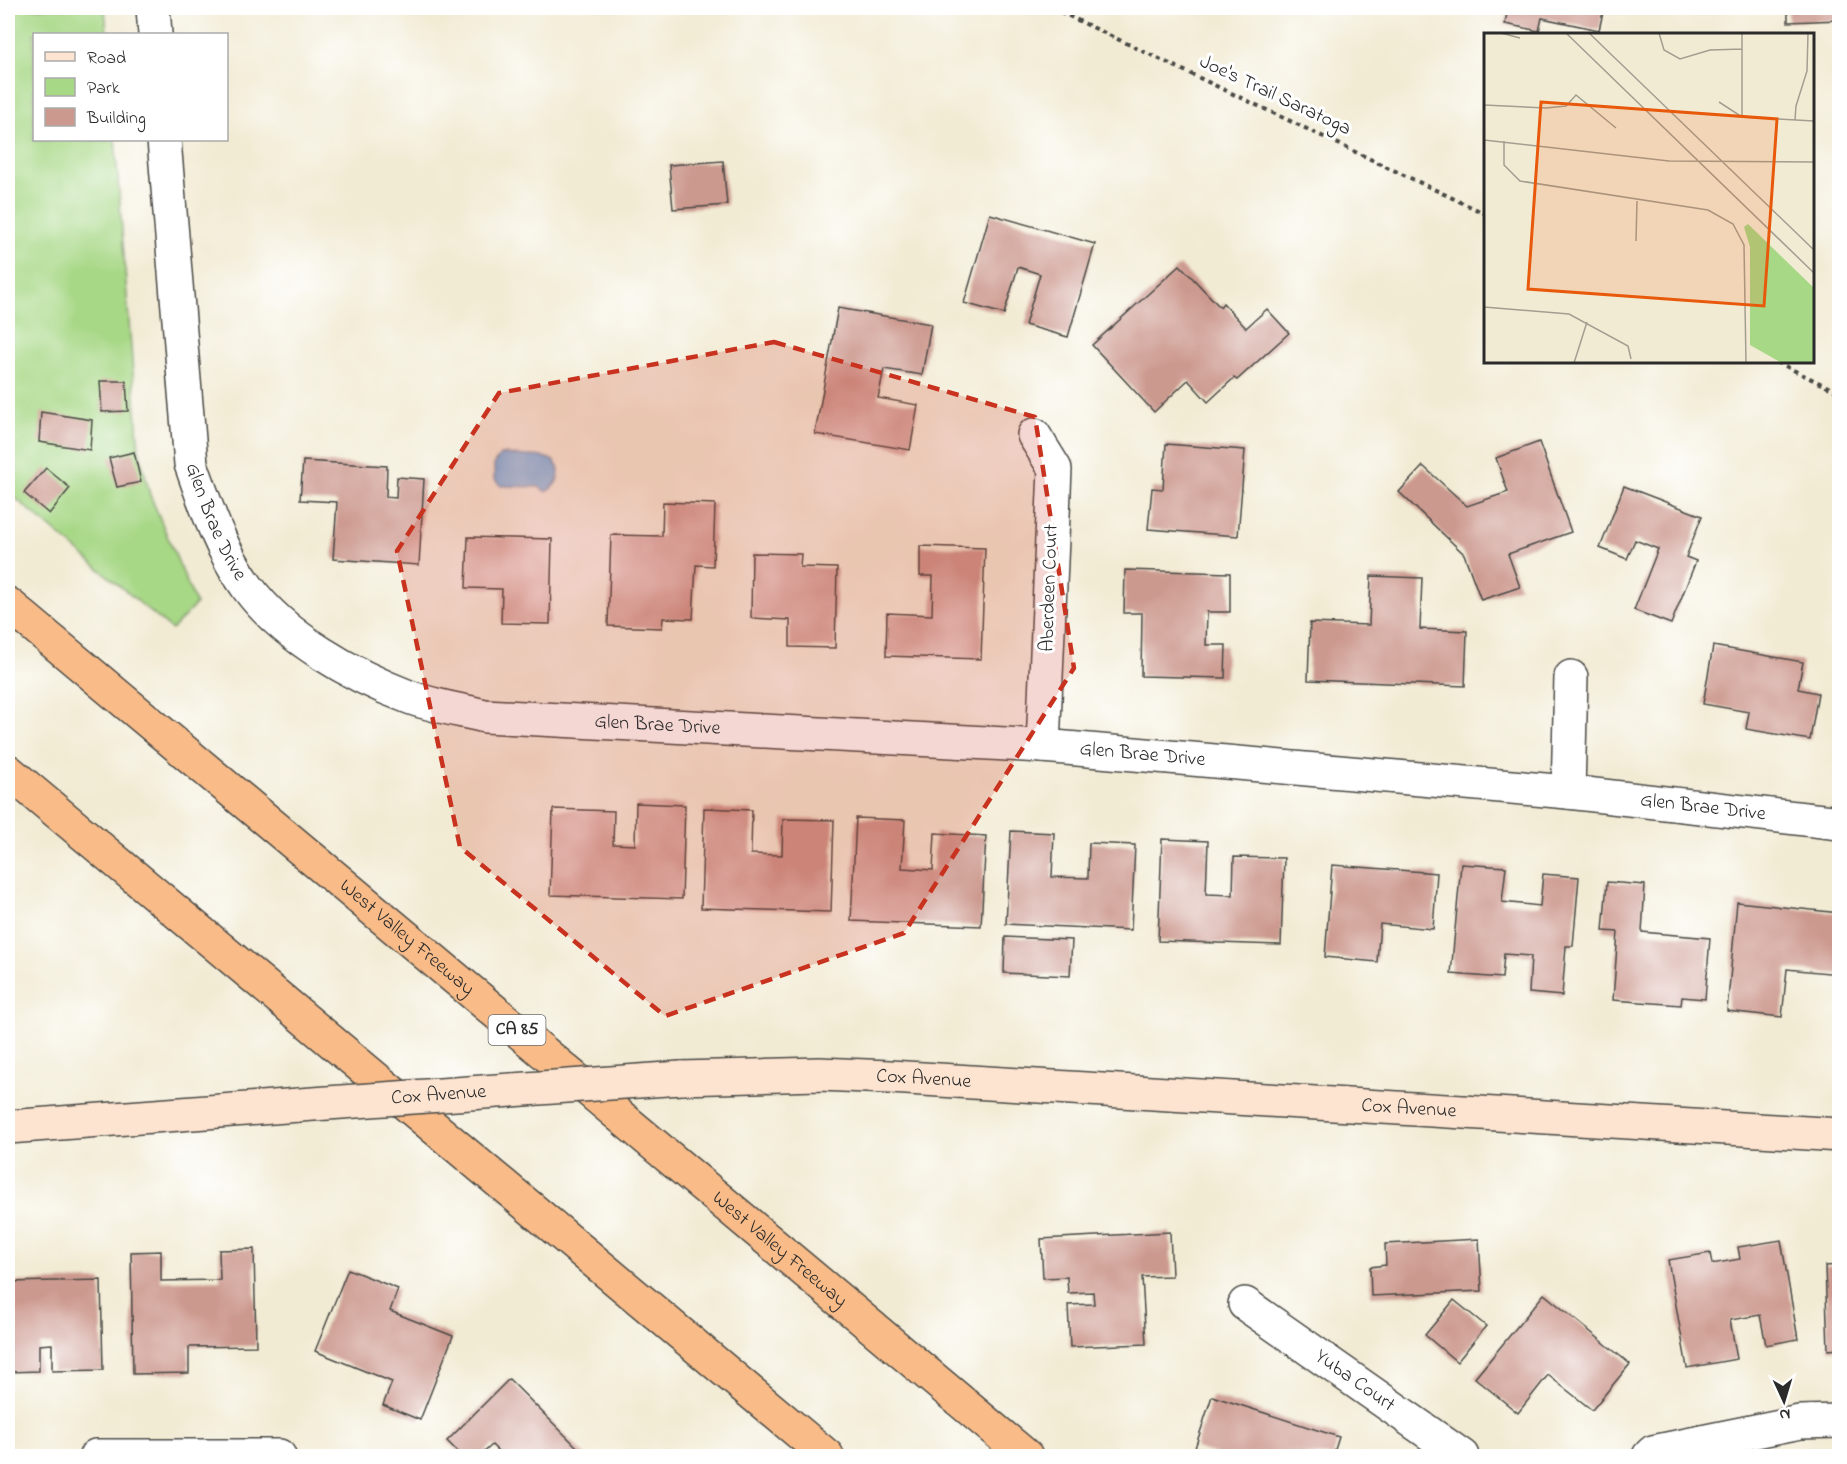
<svg xmlns="http://www.w3.org/2000/svg" width="1847" height="1464" font-family="'Indie Flower',sans-serif">
  <rect width="100%" height="100%" fill="#fff"/>
  <filter id="ink" filterUnits="userSpaceOnUse"><feTurbulence type="fractalNoise" baseFrequency=".0167" numOctaves="2"/><feDisplacementMap in="SourceGraphic" scale="12" xChannelSelector="R" yChannelSelector="G"/><feConvolveMatrix kernelMatrix="1 2 1 2 8 2 1 2 1" color-interpolation-filters="sRGB"/></filter>
  <filter id="wash" filterUnits="userSpaceOnUse"><feTurbulence type="fractalNoise" baseFrequency=".008" numOctaves="4" result="noise"/><feDisplacementMap in="SourceGraphic" scale="24" xChannelSelector="R" yChannelSelector="G"/><feGaussianBlur stdDeviation="1.35" result="paint"/><feColorMatrix in="noise" values="0 0 0 0 0 0 0 0 0 0 0 0 0 0 0 0 0 1.4 0 .05"/><feComposite in="paint" operator="in"/></filter>
  <g filter="url(#wash)">
    <rect width="100%" height="100%" fill="#f2ebd4"/>
    <path fill="#a7d886" stroke="#698258" stroke-width="1.5" d="M 8,8 L 105,8 L 107,34 L 34,34 L 34,140 L 115,140 L 139,451 L 150,495 L 196,604 L 172,630 L 8,492 Z"/>
    <path fill="#63a6d8" stroke="#476882" stroke-width="1.5" d="M 507,454 C 522,459 559,449 559,473 C 559,482 553,488 546,492 L 539,487 L 501,486 L 494,479 L 494,463 L 500,455 Z"/>
    <g id="blocks">
      <g fill="#cc998e">
        <path d="M 1508,8 L 1604,8 L 1599,30 L 1542,18 L 1539,31 L 1505,24 Z"/>
        <path d="M 1788,8 L 1840,8 L 1840,20 L 1788,22 Z"/>
        <path d="M 723,161 L 727,205 L 673,209 L 669,165 Z"/>
        <path d="M 990,214 L 1095,244 L 1068,337 L 1025,325 L 1040,274 L 1018,267 L 1004,314 L 964,303 Z"/>
        <path d="M 1180,265 L 1220,307 L 1223,303 L 1246,328 L 1267,309 L 1289,333 L 1237,380 L 1234,378 L 1208,402 L 1188,380 L 1154,412 L 1092,345 Z"/>
        <path d="M 838,308 L 931,324 L 922,375 L 884,369 L 878,398 L 918,405 L 910,450 L 815,434 Z"/>
        <path d="M 100,381 L 126,381 L 128,411 L 102,412 Z"/>
        <path d="M 41,412 L 92,420 L 90,450 L 39,442 Z"/>
        <path d="M 1539,442 L 1571,532 L 1508,554 L 1520,587 L 1481,600 L 1464,554 L 1399,492 L 1423,466 L 1467,506 L 1508,492 L 1496,458 Z"/>
        <path d="M 1166,444 L 1245,450 L 1238,536 L 1148,529 L 1152,488 L 1163,489 Z"/>
        <path d="M 134,452 L 141,482 L 117,487 L 109,458 Z"/>
        <path d="M 303,461 L 387,466 L 386,497 L 396,498 L 397,477 L 424,479 L 419,565 L 333,559 L 337,502 L 300,500 Z"/>
        <path d="M 46,468 L 70,488 L 49,514 L 24,493 Z"/>
        <path d="M 1624,486 L 1702,516 L 1686,557 L 1696,561 L 1671,624 L 1634,610 L 1658,549 L 1635,540 L 1627,559 L 1600,548 Z"/>
        <path d="M 663,502 L 715,504 L 713,566 L 696,565 L 693,619 L 663,618 L 662,628 L 608,626 L 611,535 L 662,536 Z"/>
        <path d="M 468,537 L 552,539 L 550,624 L 501,623 L 502,589 L 466,588 Z"/>
        <path d="M 920,546 L 985,548 L 981,659 L 886,656 L 887,613 L 932,615 L 933,576 L 920,576 Z"/>
        <path d="M 752,553 L 801,554 L 800,567 L 837,568 L 835,648 L 790,647 L 790,620 L 751,618 Z"/>
        <path d="M 1125,570 L 1230,573 L 1230,612 L 1207,612 L 1206,645 L 1226,645 L 1225,678 L 1141,676 L 1142,613 L 1124,613 Z"/>
        <path d="M 1371,576 L 1422,578 L 1420,629 L 1467,631 L 1465,686 L 1308,680 L 1310,623 L 1369,625 Z"/>
        <path d="M 1713,646 L 1803,662 L 1798,689 L 1818,693 L 1810,740 L 1746,729 L 1749,712 L 1703,704 Z"/>
        <path d="M 636,803 L 685,805 L 682,899 L 550,895 L 553,809 L 614,811 L 613,844 L 635,845 Z"/>
        <path d="M 704,808 L 752,810 L 751,854 L 782,855 L 783,819 L 834,820 L 831,912 L 701,908 Z"/>
        <path d="M 856,818 L 905,820 L 902,868 L 933,870 L 935,833 L 986,836 L 981,926 L 851,921 Z"/>
        <path d="M 1011,831 L 1054,833 L 1052,877 L 1088,878 L 1089,843 L 1135,845 L 1131,930 L 1006,924 Z"/>
        <path d="M 1162,839 L 1208,841 L 1206,894 L 1233,895 L 1234,857 L 1284,858 L 1281,945 L 1158,941 Z"/>
        <path d="M 1461,864 L 1506,867 L 1502,902 L 1540,906 L 1543,874 L 1579,877 L 1573,946 L 1566,946 L 1562,996 L 1529,993 L 1531,956 L 1504,954 L 1502,978 L 1451,974 Z"/>
        <path d="M 1332,865 L 1437,873 L 1433,929 L 1380,924 L 1377,962 L 1325,957 Z"/>
        <path d="M 1607,882 L 1645,885 L 1642,932 L 1710,938 L 1705,999 L 1682,997 L 1681,1005 L 1613,1000 L 1618,932 L 1603,931 Z"/>
        <path d="M 1737,902 L 1840,913 L 1839,974 L 1787,969 L 1782,1017 L 1727,1011 Z"/>
        <path d="M 1005,937 L 1072,940 L 1070,976 L 1004,973 Z"/>
        <path d="M 1170,1232 L 1172,1276 L 1142,1277 L 1146,1344 L 1070,1347 L 1068,1305 L 1094,1304 L 1093,1292 L 1068,1293 L 1067,1277 L 1043,1278 L 1041,1239 Z"/>
        <path d="M 1479,1239 L 1482,1291 L 1371,1296 L 1370,1267 L 1386,1265 L 1385,1244 Z"/>
        <path d="M 1781,1240 L 1798,1339 L 1766,1345 L 1760,1315 L 1730,1320 L 1737,1359 L 1687,1368 L 1668,1260 L 1710,1253 L 1712,1264 L 1740,1259 L 1738,1247 Z"/>
        <path d="M 254,1249 L 256,1346 L 189,1347 L 189,1373 L 133,1374 L 131,1252 L 161,1251 L 161,1281 L 220,1280 L 219,1250 Z"/>
        <path d="M 1840,1265 L 1840,1349 L 1828,1350 L 1825,1266 Z"/>
        <path d="M 348,1269 L 398,1289 L 390,1311 L 453,1336 L 420,1420 L 383,1405 L 392,1382 L 315,1351 Z"/>
        <path d="M 101,1280 L 103,1370 L 52,1371 L 52,1344 L 39,1345 L 39,1371 L 8,1372 L 8,1282 Z"/>
        <path d="M 1544,1294 L 1630,1364 L 1592,1410 L 1548,1375 L 1518,1413 L 1475,1378 Z"/>
        <path d="M 1454,1300 L 1486,1326 L 1457,1362 L 1425,1335 Z"/>
        <path d="M 509,1379 L 586,1456 L 503,1456 L 492,1445 L 480,1456 L 462,1456 L 447,1441 Z"/>
        <path d="M 1212,1396 L 1339,1437 L 1333,1456 L 1222,1456 L 1195,1448 Z"/>
      </g>
    </g>
  </g>
  <g filter="url(#ink)">
    <use href="#blocks" fill-opacity="0" stroke="#494844" stroke-width="1.5"/>
    <g fill="none" stroke-linecap="round" stroke-linejoin="round">
      <g stroke="#494844" stroke-width="36">
        <g id="minor">
          <path d="M 153,8 L 155,34"/>
          <path id="s1" d="M 164,140 L 191,464 C 206,507 221,551 248,588 C 284,637 353,676 409,697 C 433,706 460,710 485,716 L 1043,746 L 1568,792 L 1840,823"/>
          <path d="M 1034,435 L 1055,469 L 1043,746"/>
          <path d="M 1568,792 L 1571,677"/>
          <path id="s2" d="M 1245,1304 L 1462,1456"/>
          <path d="M 96,1456 L 279,1456"/>
          <path d="M 1649,1456 L 1653,1452 L 1800,1422 L 1840,1421"/>
        </g>
      </g>
      <g stroke="#494844" stroke-width="36">
        <g id="secondary">
          <path id="s3" d="M 681,1078 L 819,1074 L 890,1077 L 1840,1135"/>
          <path d="M 8,1127 L 299,1105"/>
        </g>
      </g>
      <g stroke="#494844" stroke-width="36">
        <g id="motorway">
          <path id="s4" d="M 8,604 L 1026,1456"/>
          <path d="M 8,771 L 827,1456"/>
        </g>
      </g>
      <g stroke="#494844" stroke-width="4" stroke-dasharray="4.5 4.5" stroke-linecap="butt">
        <path d="M 1052,8 L 1486,214"/>
        <path d="M 1777,362 L 1840,393"/>
      </g>
      <use href="#minor" stroke="#fff" stroke-width="33"/>
      <use href="#secondary" stroke="#fde4d0" stroke-width="33"/>
      <use href="#motorway" stroke="#f9bc89" stroke-width="33"/>
      <g stroke="#494844" stroke-width="36" stroke-linecap="butt">
        <g id="secondary-bridge">
          <path id="s5" d="M 299,1105 L 681,1078"/>
        </g>
      </g>
      <use href="#secondary-bridge" stroke="#fde4d0" stroke-width="33"/>
    </g>
  </g>
  <path fill="#c8321e" fill-opacity="0.2" stroke="#c8321e" stroke-width="4.5" stroke-dasharray="12 8" stroke-linejoin="round" d="M 774,342 L 1035,417 L 1074,668 L 904,933 L 665,1016 L 460,847 L 397,551 L 499,393 Z"/>
  <g text-anchor="middle" dominant-baseline="central" stroke-width="6" stroke-linejoin="round" paint-order="stroke">
    <rect fill="#fff" stroke="#6b6b6b" stroke-width="1.5" x="488.5" y="1015" width="57" height="30" rx="4.5"/>
    <g font-size="18" font-weight="bold" fill="#2b2b2b">
      <text x="517" y="1030">CA 85</text>
    </g>
    <g font-size="20" fill="#2b2b2b" stroke="#fff">
      <text transform="translate(1275 96) rotate(25)">Joe's Trail Saratoga</text>
      <text stroke="none"><textPath href="#s1" startOffset="388">Glen Brae Drive</textPath></text>
      <text transform="translate(1050 588) rotate(-88)">Aberdeen Court</text>
      <text stroke="none"><textPath href="#s1" startOffset="910">Glen Brae Drive</textPath></text>
      <text stroke="none"><textPath href="#s1" startOffset="1396">Glen Brae Drive</textPath></text>
      <text stroke="none"><textPath href="#s1" startOffset="1959">Glen Brae Drive</textPath></text>
      <text stroke="none"><textPath href="#s4" startOffset="520">West Valley Freeway</textPath></text>
      <text stroke="none"><textPath href="#s3" startOffset="243">Cox Avenue</textPath></text>
      <text stroke="none"><textPath href="#s5" startOffset="140">Cox Avenue</textPath></text>
      <text stroke="none"><textPath href="#s3" startOffset="729">Cox Avenue</textPath></text>
      <text stroke="none"><textPath href="#s4" startOffset="1006">West Valley Freeway</textPath></text>
      <text stroke="none"><textPath href="#s2" startOffset="134">Yuba Court</textPath></text>
    </g>
  </g>
  <g transform="translate(1484 33)">
    <rect width="330" height="330" fill="#f2ebd4"/>
    <path d="M 264,191 L 330,255 L 330,329 L 296,329 L 266,312 L 266,214 L 260,194 Z" fill="#a7d886"/>
    <path fill="none" stroke="#a29e90" stroke-width="1.5" d="M 17,0 L 36,5M 82,0 L 330,240M 105,0 L 330,217M 175,0 L 180,17 L 196,26 L 226,17 L 258,16M 235,69 L 258,84 L 330,88M 0,72 L 62,75 L 82,73 L 92,62 L 132,95M 258,84 L 258,0M 311,87 L 312,73 L 323,38 L 324,0M 0,107 L 185,128 L 330,129M 20,108 L 20,132 L 36,148 L 224,177 L 249,191 L 260,212 L 262,330M 152,208 L 153,168M 0,274 L 85,281 L 144,313 L 147,326M 90,330 L 103,289"/>
    <path fill="#e8590c" fill-opacity="0.15" stroke="#e8590c" stroke-width="3" d="M 57,69 L 293,86 L 280,273 L 44,256 Z"/>
    <rect width="330" height="330" fill="none" stroke="#2b2b2b" stroke-width="3"/>
  </g>
  <rect width="1847" height="1464" fill="none" stroke="#fff" stroke-width="30"/>
  <rect x="33" y="33" width="195" height="108" fill="#ffffff" stroke="#aaaaaa" stroke-width="1.5"/>
  <rect x="45" y="52" width="30" height="9" fill="#fde4d0" stroke="#aaaaaa" stroke-width="1.5"/>
  <text x="87" y="63" font-size="18" fill="#2b2b2b">Road</text>
  <rect x="45" y="78" width="30" height="18" fill="#a7d886" stroke="#aaaaaa" stroke-width="1.5"/>
  <text x="87" y="93" font-size="18" fill="#2b2b2b">Park</text>
  <rect x="45" y="108" width="30" height="18" fill="#cc998e" stroke="#aaaaaa" stroke-width="1.5"/>
  <text x="87" y="123" font-size="18" fill="#2b2b2b">Building</text>
  <g transform="translate(1784 1401) rotate(176)" stroke="#ffffff" stroke-width="4.5" paint-order="stroke">
  <path d="M0-4.5L10 22L0 15L-10 22Z" fill="#2b2b2b"/>
  <text y="-9" font-size="16" font-weight="bold" text-anchor="middle" fill="#2b2b2b">N</text>
  </g>
</svg>
